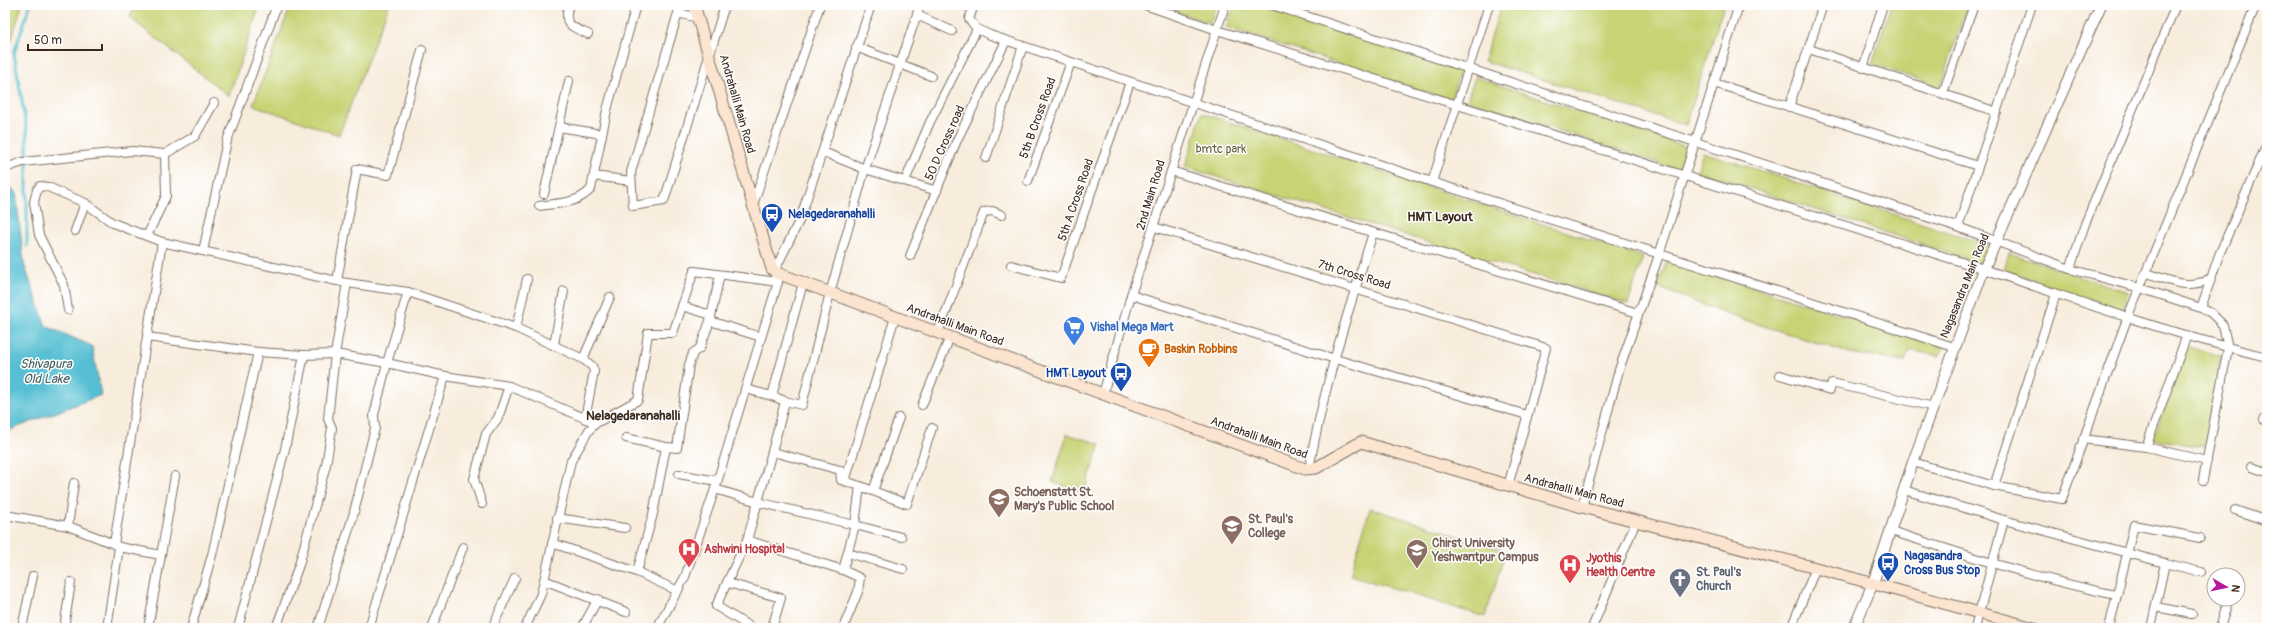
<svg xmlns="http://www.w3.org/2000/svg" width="2272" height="633" font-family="Pangolin,sans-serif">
  <rect width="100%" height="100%" fill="#fff"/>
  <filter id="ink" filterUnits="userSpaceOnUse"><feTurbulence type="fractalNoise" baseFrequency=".025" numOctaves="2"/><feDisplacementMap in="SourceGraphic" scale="8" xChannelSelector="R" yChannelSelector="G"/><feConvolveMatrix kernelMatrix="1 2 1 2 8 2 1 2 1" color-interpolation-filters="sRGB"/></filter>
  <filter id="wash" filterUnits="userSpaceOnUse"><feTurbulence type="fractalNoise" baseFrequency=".012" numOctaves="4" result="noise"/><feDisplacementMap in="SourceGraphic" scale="16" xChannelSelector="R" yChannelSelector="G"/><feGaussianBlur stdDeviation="0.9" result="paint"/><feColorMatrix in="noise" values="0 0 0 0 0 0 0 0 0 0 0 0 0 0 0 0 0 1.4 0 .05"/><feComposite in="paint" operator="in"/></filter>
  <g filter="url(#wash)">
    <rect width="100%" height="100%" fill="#f8eddd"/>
    <g fill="#c7d374" stroke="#817e49">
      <path d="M 5,5 L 22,5 L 6,58 L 5,58 Z"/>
      <path d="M 135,5 L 260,5 L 229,96 L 130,18 Z"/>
      <path d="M 291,5 L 389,5 L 339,135 L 253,105 Z"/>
      <path d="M 1156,5 L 1216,5 L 1210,23 Z"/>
      <path d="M 1234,5 L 1257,5 L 1460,71 L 1451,100 L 1226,27 Z"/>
      <path d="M 1501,5 L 1724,5 L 1686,125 L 1484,61 Z"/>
      <path d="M 1891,5 L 1967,5 L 1941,87 L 1872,64 Z"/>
      <path d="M 1475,77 L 1686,147 L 1679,170 L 1467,100 Z"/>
      <path d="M 1202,113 L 1643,257 L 1628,304 L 1185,167 Z"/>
      <path d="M 1703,152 L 1988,245 L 1982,264 L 1697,171 Z"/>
      <path d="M 2009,253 L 2128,292 L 2122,310 L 2004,270 Z"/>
      <path d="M 1667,260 L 1943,347 L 1940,356 L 1909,350 L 1905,362 L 1849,353 L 1729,315 L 1657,287 Z"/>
      <path d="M 2187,346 L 2221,356 L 2205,447 L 2153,439 Z"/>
      <path d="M 1067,434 L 1100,444 L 1084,493 L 1052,482 Z"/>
      <path d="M 1370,508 L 1506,551 L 1485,617 L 1350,575 Z"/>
    </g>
    <path fill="#56bfd3" stroke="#487478" d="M 5,184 L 16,192 L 24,264 L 46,326 L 92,346 L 101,395 L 5,432 Z"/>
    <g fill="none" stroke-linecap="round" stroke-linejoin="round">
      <path stroke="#56bfd3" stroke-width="3" d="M 27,246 L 27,132 L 14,53 L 30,5"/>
    </g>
  </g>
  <g filter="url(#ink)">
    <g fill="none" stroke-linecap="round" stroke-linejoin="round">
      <g stroke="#7d6e61" stroke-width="10">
        <g id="minor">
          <path d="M 569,5 C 562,25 572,27 588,34"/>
          <path d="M 974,5 L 969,19 L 977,29 L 990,35 L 1432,182 L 1954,347"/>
          <path d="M 1145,5 L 1217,30 L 1984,269 C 2077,301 2171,334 2267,357"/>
          <path d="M 1272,5 L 1958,227 L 2070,269"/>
          <path d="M 2176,5 L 2085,224 L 2070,269 L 2140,288 L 2201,308 L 2211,313 L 2223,325 L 2228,348 L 2203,480"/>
          <path d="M 917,15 L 952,31"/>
          <path d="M 698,18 L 678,13 L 631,172 L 633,206 L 664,201 L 725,5"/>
          <path d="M 856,47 L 931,76"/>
          <path d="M 1809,49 L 1997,112"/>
          <path d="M 1863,68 L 1883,5"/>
          <path d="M 1714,83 L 1978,166"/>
          <path d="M 1943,93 L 1974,5"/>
          <path d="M 1789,107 L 1823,5"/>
          <path d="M 559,127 L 602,134"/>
          <path d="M 823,152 L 865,169 L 937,191"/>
          <path d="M 986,158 L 1023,46"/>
          <path d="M 5,168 L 23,162 L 132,151 L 165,154 L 195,136 L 214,103"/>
          <path d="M 1171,171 L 1638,313"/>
          <path d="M 594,176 L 631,181"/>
          <path d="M 905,181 L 930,122 L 977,29"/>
          <path d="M 1028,181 L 1071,62"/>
          <path d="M 1432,182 L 1489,5"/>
          <path d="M 544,194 L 569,81"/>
          <path d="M 753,205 L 820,5"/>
          <path d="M 539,206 C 558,203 578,204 591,189 L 607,110 L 636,5"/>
          <path d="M 1154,227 L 1546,348 L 1508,486"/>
          <path d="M 1958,227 L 2032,5"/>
          <path d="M 75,231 L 85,203"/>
          <path d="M 147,236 L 166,196 L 165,154"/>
          <path d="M 203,251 L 227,141 L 277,5"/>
          <path d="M 910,256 L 957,140 L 1006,41"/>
          <path d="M 1011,265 L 1061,278 L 1130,82"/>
          <path d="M 2147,273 C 2172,281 2183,289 2210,280"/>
          <path d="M 341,282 L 408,292 L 516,328 L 583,359 L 610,297"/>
          <path d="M 408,292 L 387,363 L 445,376 L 509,386 L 596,423"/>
          <path d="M 1131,295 L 1335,359 L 1527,415"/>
          <path d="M 682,306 L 711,315"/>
          <path d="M 2201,308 L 2219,255 L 2267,144"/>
          <path d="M 68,310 L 64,285 L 39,235 L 34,202 L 37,190 L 40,186 L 48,187 L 85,203 L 113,223 L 162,242 L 337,281 L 357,169 L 388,175 L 422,50"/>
          <path d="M 710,321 L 761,337"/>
          <path d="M 516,328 L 527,279"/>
          <path d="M 938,333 L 984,212 L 992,211 L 1002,215"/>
          <path d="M 147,337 L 258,352 L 212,555 L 191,628"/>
          <path d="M 554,344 L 564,291"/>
          <path d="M 304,355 L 335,354 L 387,363 L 374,415 L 375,428 L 353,516 L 318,628"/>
          <path d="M 583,359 L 592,366 L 594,371 L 585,419"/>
          <path d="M 1780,375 L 1830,390 L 1832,383 L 1934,407"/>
          <path d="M 745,389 L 772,396"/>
          <path d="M 1103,394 L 1131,295 L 1225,5"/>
          <path d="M 785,401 L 772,396 L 803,283"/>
          <path d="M 922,405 L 950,337"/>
          <path d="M 2263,420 L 2267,421"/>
          <path d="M 626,438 L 666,447"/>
          <path d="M 2083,439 L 2146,447 L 2207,461"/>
          <path d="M 2146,447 L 2187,335"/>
          <path d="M 773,452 L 840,470 L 841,480 L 860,486 L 855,525 L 901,537"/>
          <path d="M 1913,462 L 1994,486 L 2062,499 L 2128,316 L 2256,5"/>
          <path d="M 2251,467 L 2267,472"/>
          <path d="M 1309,470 C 1323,389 1348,311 1373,233"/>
          <path d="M 679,474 L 717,481"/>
          <path d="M 845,481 L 895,317"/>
          <path d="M 860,486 L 907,504 L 932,428"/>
          <path d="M 1994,486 L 2056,294"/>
          <path d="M 715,489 L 758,502 L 855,525 L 843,570 L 747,540 C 760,494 774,448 785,401 L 802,405 L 830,293 L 865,169 L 920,5"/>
          <path d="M 1904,490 L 2004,520 L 2165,563 L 2151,628"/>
          <path d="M 873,491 L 899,418"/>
          <path d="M 482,504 L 474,479 L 486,434 L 498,418 L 509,386"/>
          <path d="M 1582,507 L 1619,370 L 1659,255 L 1739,5"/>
          <path d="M 2235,510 L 2267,521"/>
          <path d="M 11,516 L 68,526 L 114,544"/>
          <path d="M 557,518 L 625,528"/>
          <path d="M 68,526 L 74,483"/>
          <path d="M 1891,531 C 1965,555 2039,579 2116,595"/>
          <path d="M 747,540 L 716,606 L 752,628"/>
          <path d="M 552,543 L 637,572 L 653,514 L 666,447 L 677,448 L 689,365 L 693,353 L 700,348 L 710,321 L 720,275"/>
          <path d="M 119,547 L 161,555 L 148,628"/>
          <path d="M 848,553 L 903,569"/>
          <path d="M 161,555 L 175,476"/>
          <path d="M 2165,563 L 2201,572"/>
          <path d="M 843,570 L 860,578 L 858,592 L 843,628"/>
          <path d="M 637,572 L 678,591"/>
          <path d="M 544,580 L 626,612"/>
          <path d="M 728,583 L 781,598 L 772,628"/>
          <path d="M 2156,607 L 2192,614"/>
          <path d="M 22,628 L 33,576"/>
          <path d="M 64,628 L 71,582"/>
          <path d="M 107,628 L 119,547 L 114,544 L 162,242"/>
          <path d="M 238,628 L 285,449 L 304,355 L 258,352"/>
          <path d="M 276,628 L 299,565 L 326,465 L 332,428 L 328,419 L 335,354 L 347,283"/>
          <path d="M 369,628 L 445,376"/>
          <path d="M 432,628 L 463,547"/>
          <path d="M 492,628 L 515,578"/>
          <path d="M 525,628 L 541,594 L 571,461 L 589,430 L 596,423 L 638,400 L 648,333 L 673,333 L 694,271 L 778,282"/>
          <path d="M 582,628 L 598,599"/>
          <path d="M 657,628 L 685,577 L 715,489 L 778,282 L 774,272 L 800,219 L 871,5"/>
          <path d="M 1592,628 L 1636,521"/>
          <path d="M 1791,628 L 1816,568"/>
          <path d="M 1975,628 L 2004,520"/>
          <path d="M 2109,628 L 2134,525 L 2200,538"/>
          <path d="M 2220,628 L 2227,605"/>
        </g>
      </g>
      <g stroke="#7d6e61" stroke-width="12">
        <path id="tertiary" d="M 1854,628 L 1873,583 L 1913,462 L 1984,269 L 2101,5"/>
      </g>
      <g stroke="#7d6e61" stroke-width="13">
        <path id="secondary" d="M 694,5 L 772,269 L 777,273 L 1305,469 L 1316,468 L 1361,442 L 1582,507 L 1816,568 L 2034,628"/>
      </g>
      <use href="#minor" stroke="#fff" stroke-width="8"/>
      <use href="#tertiary" stroke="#fff" stroke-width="10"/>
      <use href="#secondary" stroke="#fce5d0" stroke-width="11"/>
    </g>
  </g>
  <defs>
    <g id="bus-pin" transform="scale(1.15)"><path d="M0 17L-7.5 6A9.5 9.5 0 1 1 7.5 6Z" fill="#1a4fb4" stroke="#fff"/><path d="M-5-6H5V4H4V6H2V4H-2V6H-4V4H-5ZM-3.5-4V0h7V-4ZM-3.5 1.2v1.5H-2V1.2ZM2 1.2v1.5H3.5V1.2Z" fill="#fff"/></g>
    <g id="supermarket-pin" transform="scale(1.15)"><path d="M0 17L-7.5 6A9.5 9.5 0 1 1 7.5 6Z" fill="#3f7fe0" stroke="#fff"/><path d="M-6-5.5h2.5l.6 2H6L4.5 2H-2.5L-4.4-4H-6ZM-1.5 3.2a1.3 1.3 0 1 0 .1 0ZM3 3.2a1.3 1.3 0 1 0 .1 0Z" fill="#fff"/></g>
    <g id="cafe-pin" transform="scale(1.15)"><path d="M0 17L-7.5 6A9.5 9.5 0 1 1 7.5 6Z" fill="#e8710a" stroke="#fff"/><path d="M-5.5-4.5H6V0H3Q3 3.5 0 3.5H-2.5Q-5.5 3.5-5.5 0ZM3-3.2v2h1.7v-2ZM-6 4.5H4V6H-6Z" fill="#fff"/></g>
    <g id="school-pin" transform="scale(1.15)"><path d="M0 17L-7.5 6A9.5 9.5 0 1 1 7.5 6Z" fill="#8d6e63" stroke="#fff"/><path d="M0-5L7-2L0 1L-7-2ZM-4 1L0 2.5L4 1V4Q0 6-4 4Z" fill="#fff"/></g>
    <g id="university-pin" transform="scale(1.15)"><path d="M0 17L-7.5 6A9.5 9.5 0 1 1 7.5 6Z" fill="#8d6e63" stroke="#fff"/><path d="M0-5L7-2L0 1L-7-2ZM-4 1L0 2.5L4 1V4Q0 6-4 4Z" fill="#fff"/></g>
    <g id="hospital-pin" transform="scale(1.15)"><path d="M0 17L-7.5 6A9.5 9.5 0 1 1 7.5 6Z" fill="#e0444e" stroke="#fff"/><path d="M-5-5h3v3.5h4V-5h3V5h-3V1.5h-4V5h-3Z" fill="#fff"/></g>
    <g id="church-pin" transform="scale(1.15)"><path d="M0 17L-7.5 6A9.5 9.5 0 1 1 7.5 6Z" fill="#6b7280" stroke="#fff"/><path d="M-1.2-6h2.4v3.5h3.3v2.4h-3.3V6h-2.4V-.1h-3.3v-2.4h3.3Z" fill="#fff"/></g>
  </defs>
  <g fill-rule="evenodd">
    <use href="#bus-pin" x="772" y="214"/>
    <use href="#supermarket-pin" x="1074" y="327"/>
    <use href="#cafe-pin" x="1149" y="349"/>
    <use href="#bus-pin" x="1121" y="373"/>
    <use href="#school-pin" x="999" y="499"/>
    <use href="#university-pin" x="1232" y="526"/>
    <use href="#hospital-pin" x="689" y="549"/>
    <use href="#university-pin" x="1417" y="550"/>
    <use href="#bus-pin" x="1888" y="563"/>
    <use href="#hospital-pin" x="1570" y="565"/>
    <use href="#church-pin" x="1680" y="579"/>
  </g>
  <g text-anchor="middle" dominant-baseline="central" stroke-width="3" stroke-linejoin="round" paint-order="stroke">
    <g font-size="12" fill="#3b2a1e" stroke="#fff">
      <text transform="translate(737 104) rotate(74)">Andrahalli Main Road</text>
      <text transform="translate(1038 118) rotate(-70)">5th B Cross Road</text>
      <text transform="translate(945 143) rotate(-66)">50 D Cross road</text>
      <text transform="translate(1151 195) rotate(-73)">2nd Main Road</text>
      <text transform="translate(1076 200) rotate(-71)">5th A Cross Road</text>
      <text transform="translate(1354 275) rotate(17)">7th Cross Road</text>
      <text transform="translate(1965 286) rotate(-68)">Nagasandra Main Road</text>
      <text transform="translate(955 325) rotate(20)">Andrahalli Main Road</text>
      <text transform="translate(1259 438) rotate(20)">Andrahalli Main Road</text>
      <text transform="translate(1574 491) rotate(15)">Andrahalli Main Road</text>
    </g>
    <g font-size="12" fill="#655d38" stroke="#fff">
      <text x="1221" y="149">bmtc park</text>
    </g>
    <g font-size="12" font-weight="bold" fill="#164399" stroke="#fff" text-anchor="start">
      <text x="788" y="214">Nelagedaranahalli</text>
      <text x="1106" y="373" text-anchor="end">HMT Layout</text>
      <text x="1904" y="556">Nagasandra<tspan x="1904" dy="14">Cross Bus Stop</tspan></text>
    </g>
    <g font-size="12" font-weight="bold" fill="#366cbe" stroke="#fff" text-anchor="start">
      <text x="1090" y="327">Vishal Mega Mart</text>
    </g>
    <g font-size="12" font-weight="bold" fill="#c56008" stroke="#fff" text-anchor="start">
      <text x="1164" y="349">Baskin Robbins</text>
    </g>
    <g font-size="12" font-weight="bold" fill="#785e54" stroke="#fff" text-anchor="start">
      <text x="1014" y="492">Schoenstatt St.<tspan x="1014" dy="14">Mary's Public School</tspan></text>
      <text x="1248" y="519">St. Paul's<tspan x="1248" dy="14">College</tspan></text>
      <text x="1432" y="543">Chirst University<tspan x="1432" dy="14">Yeshwantpur Campus</tspan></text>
    </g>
    <g font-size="12" font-weight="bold" fill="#be3a42" stroke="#fff" text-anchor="start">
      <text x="704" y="549">Ashwini Hospital</text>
      <text x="1586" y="558">Jyothis<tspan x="1586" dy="14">Health Centre</tspan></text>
    </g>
    <g font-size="12" font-weight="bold" fill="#5b616d" stroke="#fff" text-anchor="start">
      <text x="1696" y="572">St. Paul's<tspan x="1696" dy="14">Church</tspan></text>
    </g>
    <g font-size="13" font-weight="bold" fill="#3b2a1e" stroke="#fff">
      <text x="1440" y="217">HMT Layout</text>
      <text x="633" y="416">Nelagedaranahalli</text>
    </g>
    <g font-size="13" font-style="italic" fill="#445e5d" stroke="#fff">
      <text x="46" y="364">Shivapura<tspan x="46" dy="15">Old Lake</tspan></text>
    </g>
  </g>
  <rect width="2272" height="633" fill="none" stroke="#fff" stroke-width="20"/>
  <g transform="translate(2226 587) rotate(99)"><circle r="19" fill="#ffffff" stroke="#b1aaa5"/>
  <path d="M0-3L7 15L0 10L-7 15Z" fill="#b5179e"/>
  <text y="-6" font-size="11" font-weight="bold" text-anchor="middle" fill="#3b2a1e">N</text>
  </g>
  <path d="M28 44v6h74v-6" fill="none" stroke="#3b2a1e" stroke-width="2"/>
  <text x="34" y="44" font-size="12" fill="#3b2a1e" stroke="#ffffff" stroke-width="3" paint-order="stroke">50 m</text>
</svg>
